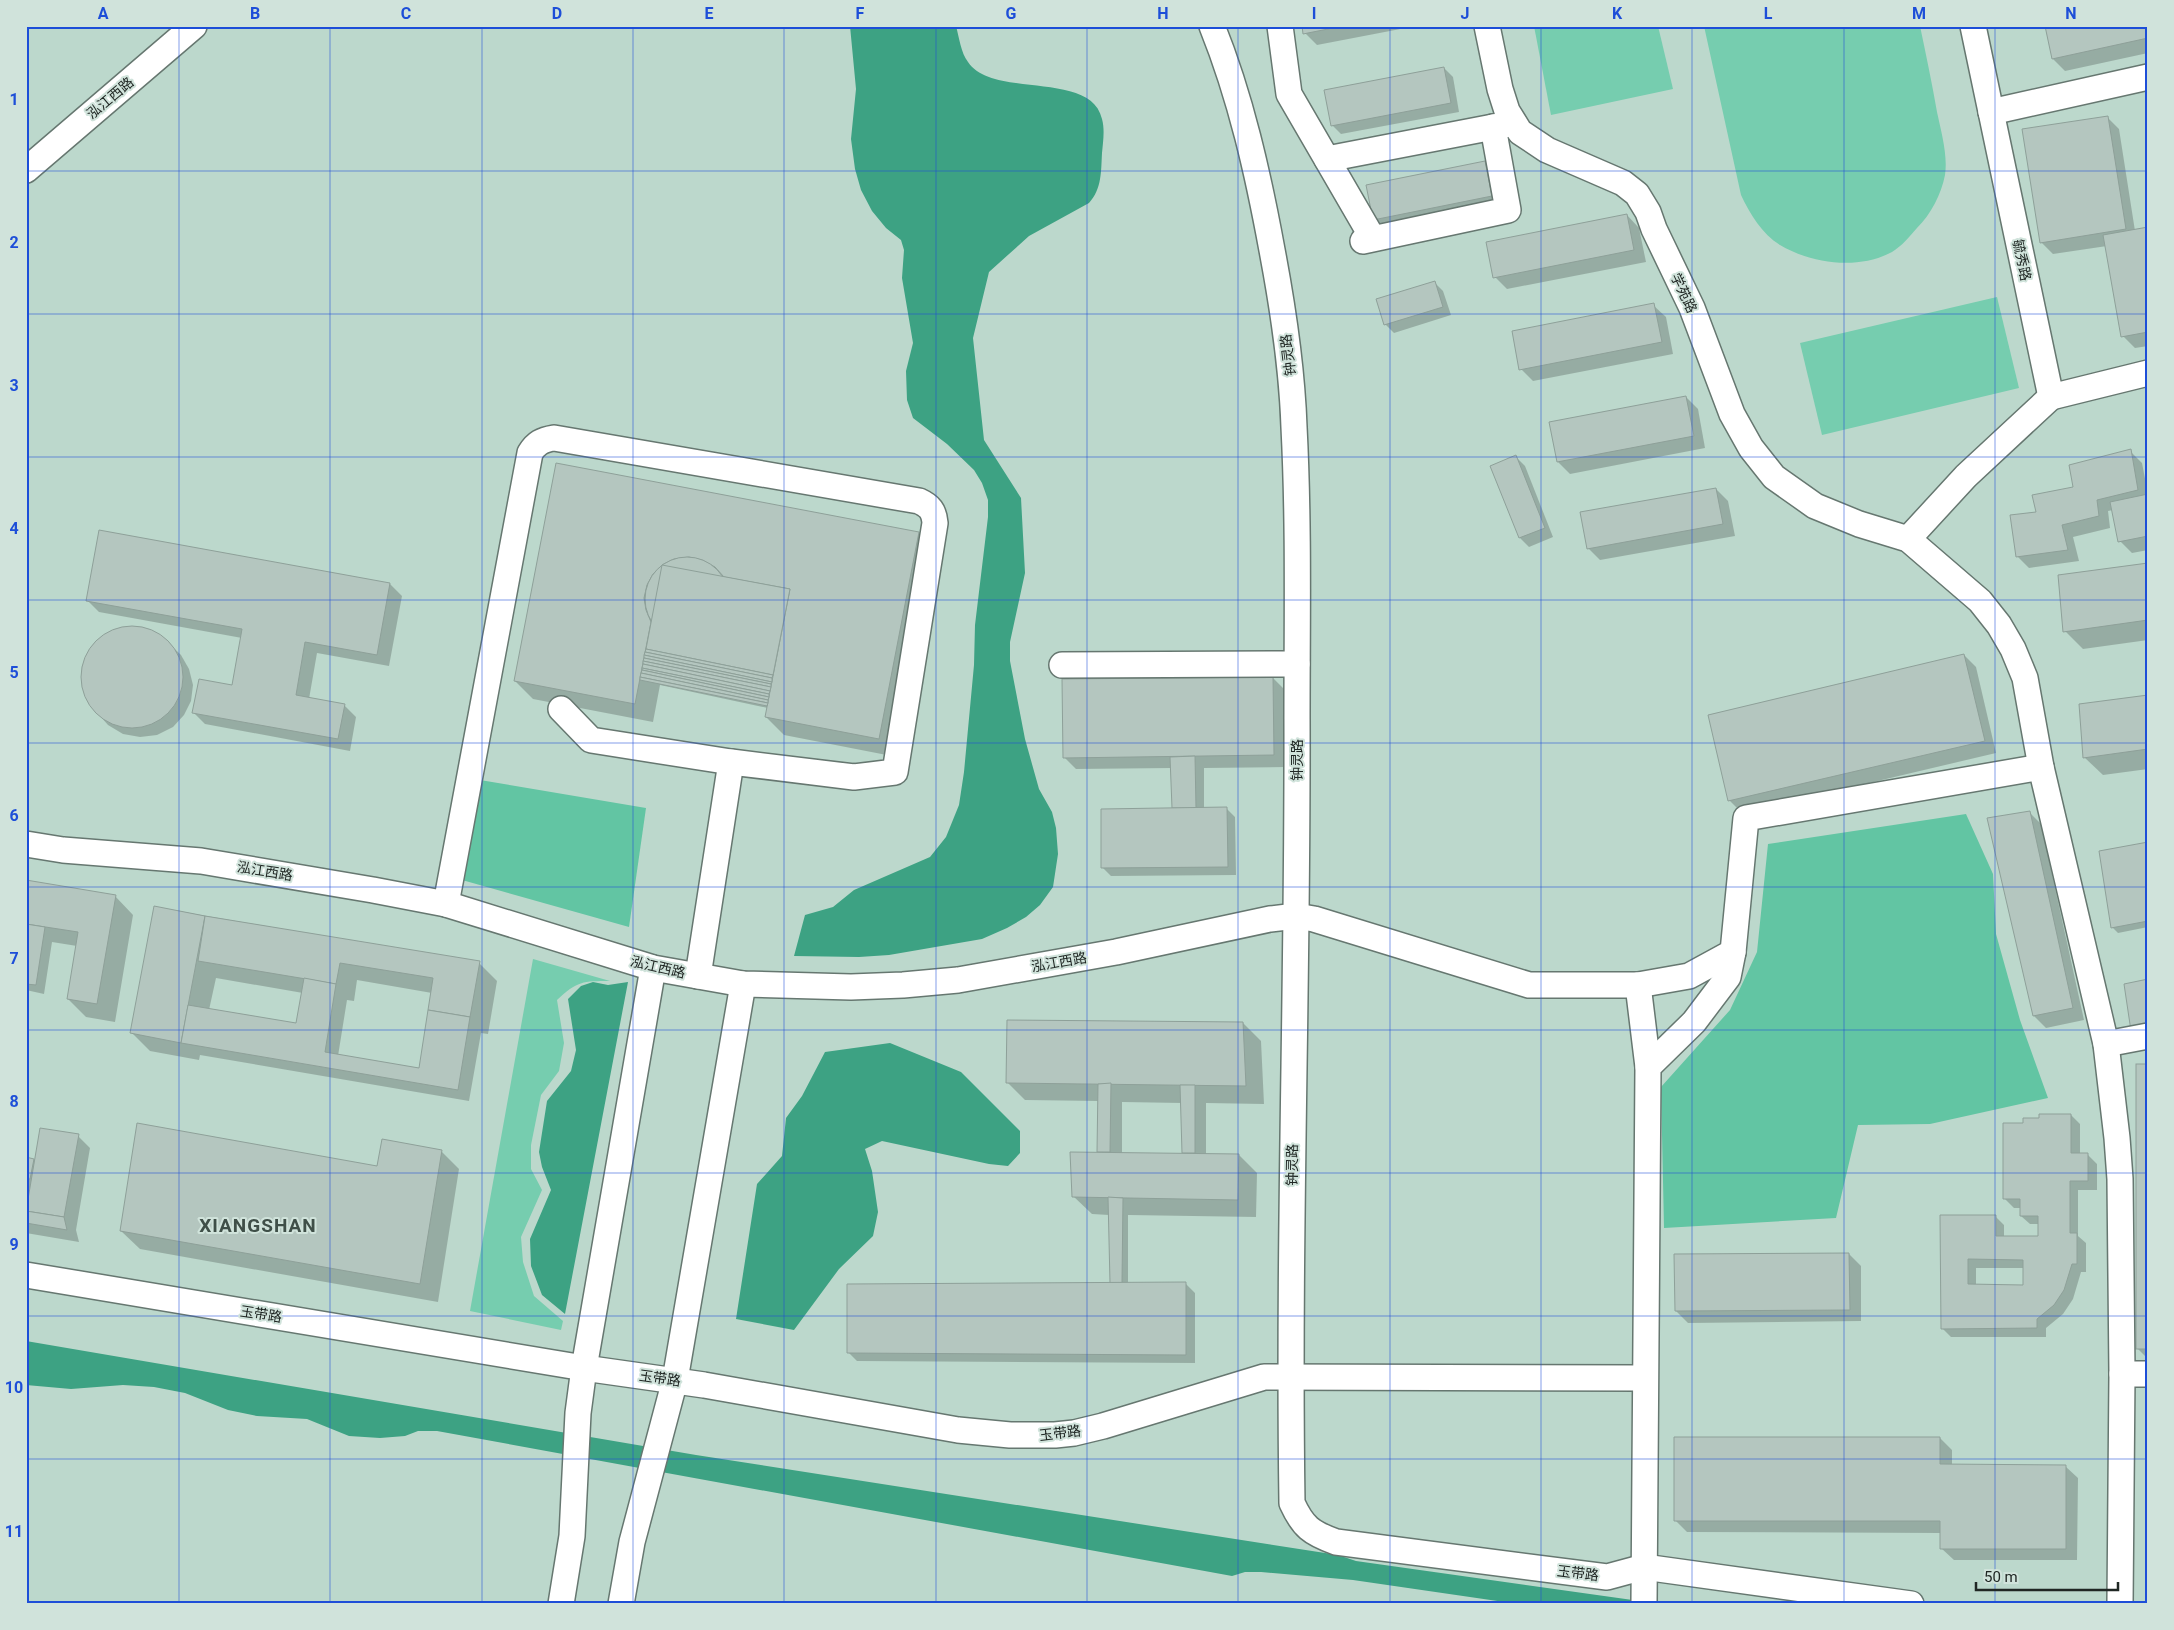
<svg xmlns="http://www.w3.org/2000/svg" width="2174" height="1630" font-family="Roboto,'Noto Sans SC',sans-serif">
  <rect width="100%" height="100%" fill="#d0e3db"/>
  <rect fill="#bcd8cc" x="26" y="26" width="2122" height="1578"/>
  <g fill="#76cdaf">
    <path d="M 1534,26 L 1658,26 L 1673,89 L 1551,115 Z"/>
    <path d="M 1704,26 L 1920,26 C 1926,55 1932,83 1937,112 C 1941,131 1948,155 1945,175 C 1941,195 1931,214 1917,228 C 1910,236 1902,246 1892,252 C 1859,270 1812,264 1780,245 C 1762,234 1750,214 1741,195 Z"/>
    <path d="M 1997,297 L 2019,388 L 1822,435 L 1800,343 Z"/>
    <path d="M 533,959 L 610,981 C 583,981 577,981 557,1000 L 564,1043 L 559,1071 L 541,1095 L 531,1145 L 531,1169 L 542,1190 L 521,1237 L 523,1262 L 534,1296 L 563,1321 L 561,1330 L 470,1311 Z"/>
  </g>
  <g fill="#62c5a3">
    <path d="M 480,780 L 646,808 L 629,927 L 462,880 Z"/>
    <path d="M 1966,814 L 1993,874 L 1996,934 L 2020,1020 L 2048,1098 L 1930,1124 L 1858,1125 L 1836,1218 L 1664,1228 L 1661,1087 L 1730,1010 L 1757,952 L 1768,844 Z"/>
  </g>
  <g fill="#3da283">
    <path d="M 850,26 L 956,26 C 959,37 961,53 968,62 C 992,99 1091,70 1102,119 C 1105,130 1103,142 1102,153 C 1101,171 1102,189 1089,203 L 1029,236 L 989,272 L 973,338 L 984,440 L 1021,498 L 1025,573 L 1010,642 L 1010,661 L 1025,739 L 1039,789 L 1052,812 L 1056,828 L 1058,854 L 1053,887 L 1040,905 L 1026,917 L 1007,928 L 982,939 L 889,955 L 859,957 L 794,956 L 805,915 L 833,907 L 854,890 L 930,857 L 946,837 L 959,805 L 964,772 L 974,665 L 975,625 L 988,517 L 988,500 L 982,483 L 974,470 L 947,444 L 913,418 L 907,400 L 906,371 L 913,343 L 902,278 L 904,250 L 901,240 L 886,228 L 872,211 L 861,190 L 855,169 L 851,139 L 856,89 Z"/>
    <path d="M 593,982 L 608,985 L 628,982 L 565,1314 L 542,1295 L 531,1266 L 530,1239 L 551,1190 L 542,1167 L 539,1152 L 547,1101 L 571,1071 L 576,1050 L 568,999 L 581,986 Z"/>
    <path d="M 890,1043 L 961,1072 L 1020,1131 L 1020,1153 L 1008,1166 L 989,1164 L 882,1141 L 865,1149 L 872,1171 L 878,1212 L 873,1236 L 839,1269 L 794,1330 L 736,1319 L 757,1184 L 782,1156 L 786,1118 L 802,1096 L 825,1052 Z"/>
    <path d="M 26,1341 L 696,1455 L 1338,1555 L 1356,1561 L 1661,1604 L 1518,1604 L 1353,1580 L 1261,1572 L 1245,1572 L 1232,1576 L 437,1431 L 418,1431 L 405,1436 L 380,1438 L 349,1436 L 307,1419 L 257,1416 L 228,1410 L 185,1393 L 154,1387 L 123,1385 L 71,1389 L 26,1385 Z"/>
  </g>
  <g fill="#0003" fill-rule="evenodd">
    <path d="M 1303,26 L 1416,26 L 1317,45 L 1305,33 Z"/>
    <path d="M 2148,26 L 2148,53 L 2065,71 L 2053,59 Z"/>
    <path d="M 1444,68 L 1453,77 L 1459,112 L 1341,134 L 1332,125 Z"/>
    <path d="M 2107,117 L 2119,129 L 2135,231 L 2148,229 L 2148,346 L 2135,348 L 2123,336 L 2107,246 L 2053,254 L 2041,242 Z"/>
    <path d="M 1485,162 L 1494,171 L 1501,205 L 1383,228 L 1374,219 Z"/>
    <path d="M 1627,215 L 1639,228 L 1646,262 L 1507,289 L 1495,277 Z"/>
    <path d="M 1434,282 L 1443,291 L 1451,315 L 1394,333 L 1385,324 Z"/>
    <path d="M 1653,305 L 1666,317 L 1673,354 L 1533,381 L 1521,369 Z"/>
    <path d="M 1686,397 L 1698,409 L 1705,448 L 1570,474 L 1558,462 Z"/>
    <path d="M 2130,451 L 2142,463 L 2148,494 L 2148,550 L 2132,553 L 2120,541 L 2113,510 L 2108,511 L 2110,528 L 2073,537 L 2079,561 L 2029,568 L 2017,556 L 2037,514 Z"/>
    <path d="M 1516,457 L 1525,466 L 1553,537 L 1529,547 L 1520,538 Z"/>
    <path d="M 557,464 L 918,533 L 936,551 L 897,757 L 784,735 L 766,717 L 768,708 L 660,685 L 653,722 L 533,699 L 515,681 Z"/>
    <path d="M 1716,489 L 1728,501 L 1735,536 L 1600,560 L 1588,548 Z"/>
    <path d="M 2148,564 L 2148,640 L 2083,649 L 2065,631 Z"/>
    <path d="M 390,584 L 402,596 L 389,666 L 317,653 L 309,699 L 344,705 L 356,717 L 350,751 L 205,724 L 193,712 L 233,686 L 242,638 L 99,612 L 87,600 Z"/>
    <path d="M 129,627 L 145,628 L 160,635 L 181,655 L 189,669 L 193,685 L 191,701 L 184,715 L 173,727 L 157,735 L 140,737 L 123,734 L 108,725 L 88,702 L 82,685 L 82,668 L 88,652 L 100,639 L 113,630 Z"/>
    <path d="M 1964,655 L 1976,667 L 1996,753 L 1742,813 L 1730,801 L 1709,715 Z"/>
    <path d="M 1273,678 L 1285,690 L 1286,767 L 1204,768 L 1204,809 L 1226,808 L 1235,817 L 1236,875 L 1111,876 L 1102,867 L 1173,810 L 1172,768 L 1076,769 L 1064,757 Z"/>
    <path d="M 2148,696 L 2148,769 L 2103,775 L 2084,757 Z"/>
    <path d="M 2029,812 L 2041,824 L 2084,1020 L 2046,1028 L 2034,1016 L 1989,819 Z"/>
    <path d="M 2148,843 L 2148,927 L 2118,933 L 2112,927 Z"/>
    <path d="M 26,881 L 115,896 L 133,915 L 115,1022 L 86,1017 L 68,999 L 77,946 L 52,942 L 44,994 L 26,990 Z"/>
    <path d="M 155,907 L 479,963 L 497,981 L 488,1034 L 481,1033 L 469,1101 L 200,1055 L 199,1060 L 150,1051 L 132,1033 ZM 216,978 L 303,993 L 298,1025 L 209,1010 ZM 357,980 L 432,993 L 420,1070 L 338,1056 L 347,1000 L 354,1001 Z"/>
    <path d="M 1243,1023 L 1261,1041 L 1264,1104 L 1206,1103 L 1206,1155 L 1239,1155 L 1257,1173 L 1256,1217 L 1128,1215 L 1128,1284 L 1186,1284 L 1195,1293 L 1195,1363 L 857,1361 L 848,1352 L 1113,1284 L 1109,1215 L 1092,1214 L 1073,1196 L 1098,1153 L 1099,1101 L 1025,1100 L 1007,1082 ZM 1122,1102 L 1182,1103 L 1183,1154 L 1122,1154 Z"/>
    <path d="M 2148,1065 L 2148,1359 L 2137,1348 Z"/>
    <path d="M 2071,1115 L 2080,1124 L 2080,1155 L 2088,1155 L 2097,1164 L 2097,1190 L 2078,1190 L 2078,1236 L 2086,1243 L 2086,1272 L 2081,1272 L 2073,1299 L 2063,1314 L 2046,1328 L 2046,1337 L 1951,1337 L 1942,1328 L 1942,1217 L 1995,1216 L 2004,1225 L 2004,1238 L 2040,1238 L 2040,1224 L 2030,1224 L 2021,1216 L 2021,1208 L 2014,1208 L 2005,1199 L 2025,1124 L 2040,1119 ZM 1976,1268 L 2024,1268 L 2024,1286 L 1976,1286 Z"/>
    <path d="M 78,1136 L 90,1148 L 76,1230 L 79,1242 L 26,1233 L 26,1211 L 30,1189 L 26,1188 L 26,1159 L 35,1160 Z"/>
    <path d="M 441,1151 L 459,1169 L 438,1302 L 140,1249 L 121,1231 Z"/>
    <path d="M 1849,1254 L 1861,1266 L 1861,1321 L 1688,1323 L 1676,1311 Z"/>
    <path d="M 1940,1438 L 1952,1450 L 1952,1466 L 2065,1466 L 2078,1478 L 2077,1560 L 1954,1560 L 1941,1548 L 1941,1533 L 1687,1532 L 1675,1520 Z"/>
  </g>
  <g fill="#b4c6bf" stroke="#8ea099" fill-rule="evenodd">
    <path d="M 1302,26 L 1343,26 L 1303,34 Z"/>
    <path d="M 2045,26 L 2148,26 L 2148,38 L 2052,59 Z"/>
    <path d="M 1444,67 L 1451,103 L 1331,126 L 1324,90 Z"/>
    <path d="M 2108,116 L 2126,229 L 2040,243 L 2022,129 Z"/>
    <path d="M 1485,161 L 1492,196 L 1373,220 L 1366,185 Z"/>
    <path d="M 1627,214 L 1634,250 L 1493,278 L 1486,242 Z"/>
    <path d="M 2148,227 L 2148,332 L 2121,337 L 2103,235 Z"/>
    <path d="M 1435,281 L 1443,307 L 1384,325 L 1376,299 Z"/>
    <path d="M 1654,303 L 1662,342 L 1519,370 L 1512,331 Z"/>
    <path d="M 1686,396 L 1694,436 L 1557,462 L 1549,422 Z"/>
    <path d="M 2131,449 L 2138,490 L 2097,500 L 2099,516 L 2062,525 L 2068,550 L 2016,557 L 2010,515 L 2036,512 L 2032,495 L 2073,487 L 2069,465 Z"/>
    <path d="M 1516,455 L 1545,528 L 1519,538 L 1490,466 Z"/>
    <path d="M 556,463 L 919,532 L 879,739 L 765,717 L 790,589 L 724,577 L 715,567 L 702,560 L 689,557 L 674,559 L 662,565 L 653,574 L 647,585 L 644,598 L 646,610 L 651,622 L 635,704 L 514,681 Z"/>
    <path d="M 1716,488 L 1723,524 L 1587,549 L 1580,512 Z"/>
    <path d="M 2148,494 L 2148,536 L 2118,542 L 2110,502 Z"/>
    <path d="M 99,530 L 390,583 L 377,655 L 305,642 L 296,695 L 345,704 L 338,739 L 192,713 L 199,679 L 232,685 L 242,629 L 86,601 Z"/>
    <circle cx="687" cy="599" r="42"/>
    <path d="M 2148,563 L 2148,620 L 2063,632 L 2058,575 Z"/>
    <path d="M 662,565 L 790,589 L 773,675 L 646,649 Z"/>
    <circle cx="132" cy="677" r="51"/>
    <path d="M 646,649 L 773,675 L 772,678 L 645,652 Z"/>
    <path d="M 645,652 L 772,678 L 772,682 L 644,655 Z"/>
    <path d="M 1964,654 L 1985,741 L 1728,801 L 1708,715 Z"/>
    <path d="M 644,655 L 772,682 L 771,684 L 644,658 Z"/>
    <path d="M 644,658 L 771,684 L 771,687 L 643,661 Z"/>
    <path d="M 643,661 L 771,687 L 770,691 L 643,664 Z"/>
    <path d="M 643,664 L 770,691 L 769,694 L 642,668 Z"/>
    <path d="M 642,668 L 769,694 L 769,697 L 642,670 Z"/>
    <path d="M 642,670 L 769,697 L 768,700 L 641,673 Z"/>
    <path d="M 641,673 L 768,700 L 768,703 L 640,677 Z"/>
    <path d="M 640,677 L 768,703 L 767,706 L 640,680 Z"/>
    <path d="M 1273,677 L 1274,755 L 1063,758 L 1062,679 Z"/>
    <path d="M 2148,695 L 2148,749 L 2083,758 L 2079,704 Z"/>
    <path d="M 1195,756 L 1196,808 L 1172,808 L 1170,757 Z"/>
    <path d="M 1227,807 L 1228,867 L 1101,868 L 1101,809 Z"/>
    <path d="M 2030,811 L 2073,1008 L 2033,1016 L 1987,818 Z"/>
    <path d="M 2148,842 L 2148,921 L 2111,928 L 2099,851 Z"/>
    <path d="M 26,880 L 116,895 L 97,1004 L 67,999 L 78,932 L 26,924 Z"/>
    <path d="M 154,906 L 205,916 L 181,1043 L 130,1033 Z"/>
    <path d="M 205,916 L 480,961 L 470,1017 L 428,1010 L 433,978 L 340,963 L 336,984 L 198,961 Z"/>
    <path d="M 26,924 L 45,927 L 36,985 L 26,984 Z"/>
    <path d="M 304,978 L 336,984 L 325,1052 L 419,1068 L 428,1010 L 470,1017 L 458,1090 L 181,1043 L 188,1005 L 296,1023 Z"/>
    <path d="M 2148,979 L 2148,1027 L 2131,1031 L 2124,984 Z"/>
    <path d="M 1007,1020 L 1243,1022 L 1246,1086 L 1006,1083 Z"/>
    <rect x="2136" y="1064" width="12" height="285"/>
    <path d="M 1111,1083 L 1110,1152 L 1097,1152 L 1098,1084 Z"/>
    <path d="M 1180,1085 L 1195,1085 L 1195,1153 L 1182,1153 Z"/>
    <path d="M 2039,1114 L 2071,1114 L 2071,1153 L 2088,1153 L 2088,1181 L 2070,1181 L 2070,1233 L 2077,1233 L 2077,1264 L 2072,1264 L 2064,1290 L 2054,1305 L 2037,1319 L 2037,1328 L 1941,1329 L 1940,1215 L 1996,1215 L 1996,1236 L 2038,1236 L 2038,1216 L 2020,1216 L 2020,1199 L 2003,1199 L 2003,1123 L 2023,1123 L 2023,1118 L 2039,1118 ZM 1968,1259 L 2023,1260 L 2023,1285 L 1968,1284 Z"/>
    <path d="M 137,1123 L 377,1166 L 382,1139 L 442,1150 L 420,1284 L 120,1231 Z"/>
    <path d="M 40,1128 L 79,1134 L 64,1217 L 26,1211 Z"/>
    <path d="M 1070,1152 L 1239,1154 L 1238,1200 L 1072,1197 Z"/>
    <path d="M 26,1157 L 34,1159 L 30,1179 L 26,1179 Z"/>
    <path d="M 1108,1197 L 1123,1198 L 1122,1283 L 1110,1283 Z"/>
    <path d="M 26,1211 L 64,1217 L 67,1230 L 26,1223 Z"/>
    <path d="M 1849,1253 L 1850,1310 L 1675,1311 L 1674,1254 Z"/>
    <path d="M 1186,1282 L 1186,1355 L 847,1353 L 847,1284 Z"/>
    <path d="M 1674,1437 L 1940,1437 L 1940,1464 L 2066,1465 L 2066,1549 L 1940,1549 L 1940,1521 L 1674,1521 Z"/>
  </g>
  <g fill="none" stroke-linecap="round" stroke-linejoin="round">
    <g stroke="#667770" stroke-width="28">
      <g id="minor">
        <path d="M 1212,26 C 1241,98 1258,174 1272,250 C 1283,308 1292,368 1294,427 C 1299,524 1297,622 1297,719 C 1298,980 1288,1241 1292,1503 C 1303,1527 1311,1533 1336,1542 L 1607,1577 L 1644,1567 L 1911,1604"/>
        <path d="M 1280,26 L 1289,94 L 1372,237"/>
        <path d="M 1487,26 L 1500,89 L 1507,111 L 1520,132 L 1547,150 L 1623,183 L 1637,194 L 1648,212 L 1654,229 L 1692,308 L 1732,414 L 1751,448 L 1774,477 L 1815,506 L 1859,524 L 1908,539 L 1980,601 L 1999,625 L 2013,649 L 2025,678 L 2041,767 L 2106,1044 L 2117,1138 L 2120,1179 L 2122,1374 L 2120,1604"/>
        <path d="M 1973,26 L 2051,397 L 2148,373"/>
        <path d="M 1991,112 L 2148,77"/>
        <path d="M 1327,159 L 1509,124"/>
        <path d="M 26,170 L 194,26"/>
        <path d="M 1363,241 L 1508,210 L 1493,127"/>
        <path d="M 1908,539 L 1966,476 L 2051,397"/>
        <path d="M 1062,665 L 1297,664"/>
        <path d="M 26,844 L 63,850 L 201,861 L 373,890 L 446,904 L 653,968 L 743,984 L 851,987 L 903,985 L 958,980 L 1116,952 L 1270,919 L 1296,916 L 1314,919 L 1529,985 L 1638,985 L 1689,976 L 1733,952 L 1746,818 L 2041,767"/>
        <path d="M 446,904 L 530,453 C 536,443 542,440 554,438 L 919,501 C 930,506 934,511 935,523 L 895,772 L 854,777 L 731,762 L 591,740 L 561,709"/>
        <path d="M 698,976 L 731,762"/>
        <path d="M 1638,985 L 1648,1067"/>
        <path d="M 2106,1044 L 2148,1036"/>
        <path d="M 26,1275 L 584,1368 L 704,1385 L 958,1430 L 1010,1435 L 1055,1435 L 1074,1433 L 1103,1426 L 1264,1377 L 1644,1378"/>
        <path d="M 2122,1374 L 2148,1374"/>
        <path d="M 561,1604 L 572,1536 L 578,1413 L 584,1368 L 653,968"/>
        <path d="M 621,1604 L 632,1542 L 675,1380 L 743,984"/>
        <path d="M 1644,1604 L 1648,1067 L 1694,1022 L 1728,977 L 1733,952"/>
      </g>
    </g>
    <use href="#minor" stroke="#fff" stroke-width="25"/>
  </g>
  <path fill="none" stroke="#1d4ed8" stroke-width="1" stroke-opacity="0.55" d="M 179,26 L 179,1604M 330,26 L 330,1604M 482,26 L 482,1604M 633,26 L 633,1604M 784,26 L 784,1604M 936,26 L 936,1604M 1087,26 L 1087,1604M 1238,26 L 1238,1604M 1390,26 L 1390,1604M 1541,26 L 1541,1604M 1692,26 L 1692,1604M 1844,26 L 1844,1604M 1995,26 L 1995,1604M 26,171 L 2148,171M 26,314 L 2148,314M 26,457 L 2148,457M 26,600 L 2148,600M 26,743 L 2148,743M 26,887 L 2148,887M 26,1030 L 2148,1030M 26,1173 L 2148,1173M 26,1316 L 2148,1316M 26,1459 L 2148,1459"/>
  <g text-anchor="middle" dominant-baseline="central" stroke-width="4" stroke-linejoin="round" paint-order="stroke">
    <g font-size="14" fill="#202724" stroke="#d0e3db">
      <text transform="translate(110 98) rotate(-40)">泓江西路</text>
      <text transform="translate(2022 260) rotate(78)">毓秀路</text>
      <text transform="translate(1684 293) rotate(65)">学苑路</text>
      <text transform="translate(1288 355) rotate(-97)">钟灵路</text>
      <text transform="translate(1297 760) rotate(-90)">钟灵路</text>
      <text transform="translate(265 871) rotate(9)">泓江西路</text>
      <text transform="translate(1059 962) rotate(-10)">泓江西路</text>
      <text transform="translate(658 967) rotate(13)">泓江西路</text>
      <text transform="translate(1292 1165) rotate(-89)">钟灵路</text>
      <text transform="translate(261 1314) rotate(9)">玉带路</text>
      <text transform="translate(660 1378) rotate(8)">玉带路</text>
      <text transform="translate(1060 1433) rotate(-7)">玉带路</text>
      <text transform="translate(1578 1573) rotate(7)">玉带路</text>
    </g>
    <g font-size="19" font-weight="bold" letter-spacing="1" fill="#3f4f48" stroke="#d0e3db">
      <text x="258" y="1225">XIANGSHAN</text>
    </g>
  </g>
  <rect width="2174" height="1630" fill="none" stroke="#d0e3db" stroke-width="55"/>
  <path d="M1976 1582v8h142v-8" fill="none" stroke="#202724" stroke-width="2.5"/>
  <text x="1984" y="1582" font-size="15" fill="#202724" stroke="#d0e3db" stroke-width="4" paint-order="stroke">50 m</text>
  <rect x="28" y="28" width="2118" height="1574" fill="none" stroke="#1d4ed8" stroke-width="2"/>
  <g font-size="16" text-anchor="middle" font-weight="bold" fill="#1d4ed8">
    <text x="103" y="19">A</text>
    <text x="255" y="19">B</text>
    <text x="406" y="19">C</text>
    <text x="557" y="19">D</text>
    <text x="709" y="19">E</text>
    <text x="860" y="19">F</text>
    <text x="1011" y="19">G</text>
    <text x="1163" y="19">H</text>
    <text x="1314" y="19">I</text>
    <text x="1465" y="19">J</text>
    <text x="1617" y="19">K</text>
    <text x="1768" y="19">L</text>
    <text x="1919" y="19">M</text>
    <text x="2071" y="19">N</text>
    <text x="14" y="105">1</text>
    <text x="14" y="248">2</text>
    <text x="14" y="391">3</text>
    <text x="14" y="534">4</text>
    <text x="14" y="678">5</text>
    <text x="14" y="821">6</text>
    <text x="14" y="964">7</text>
    <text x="14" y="1107">8</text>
    <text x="14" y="1250">9</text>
    <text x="14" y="1393">10</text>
    <text x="14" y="1537">11</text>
  </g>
</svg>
